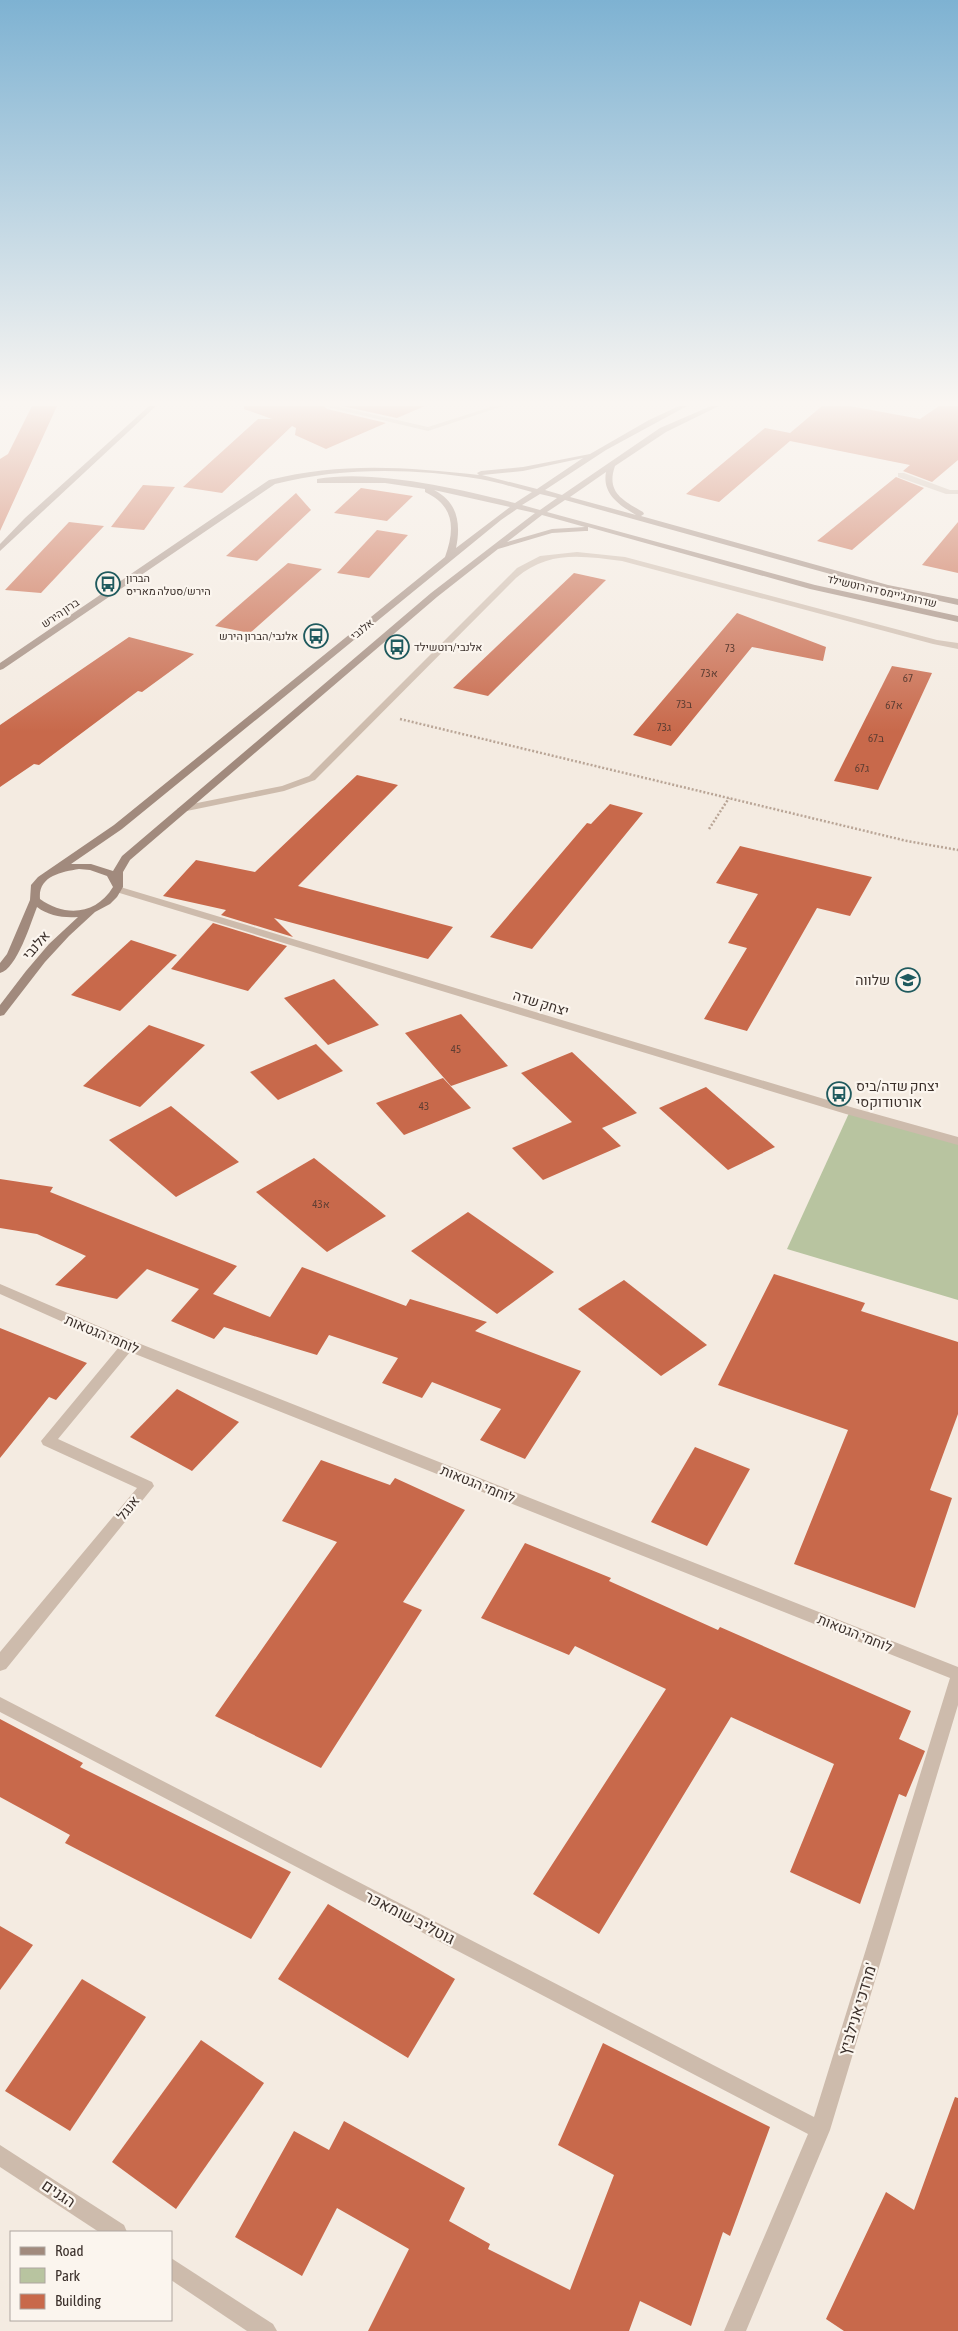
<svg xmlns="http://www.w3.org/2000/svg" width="958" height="2331" font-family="'Asap Condensed',Heebo,sans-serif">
  <rect width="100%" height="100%" fill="#f4ebe1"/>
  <path fill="#b8c4a0" d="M 850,1111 L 958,1141 L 958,1300 L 787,1249 Z"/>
  <g fill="#c8694b">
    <path d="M 32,406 L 57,406 L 0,531 L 0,459 L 8,454 Z"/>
    <path d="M 244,406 L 324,406 L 327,409 L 386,423 L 326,449 L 295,435 L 296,428 L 292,426 L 222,493 L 183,487 L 258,419 L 272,419 L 244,409 Z"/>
    <path d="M 342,406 L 425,406 L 397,418 Z"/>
    <path d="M 822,406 L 850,406 L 920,419 L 939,406 L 958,406 L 958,460 L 932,482 L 903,471 L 910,465 L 790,441 L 719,502 L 686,494 L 765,428 L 790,433 Z"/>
    <path d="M 896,477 L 924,488 L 852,550 L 817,541 Z"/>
    <path d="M 143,485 L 175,487 L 144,530 L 111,527 Z"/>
    <path d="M 361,488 L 413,496 L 387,521 L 334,513 Z"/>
    <path d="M 296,493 L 311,510 L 257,561 L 226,556 Z"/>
    <path d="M 69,522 L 104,526 L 41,593 L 5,590 Z"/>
    <path d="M 958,522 L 958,573 L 922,565 Z"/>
    <path d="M 377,530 L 408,535 L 369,578 L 337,573 Z"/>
    <path d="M 288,563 L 322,569 L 250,633 L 215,626 Z"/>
    <path d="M 574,573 L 606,580 L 488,696 L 453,688 Z"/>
    <path d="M 737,613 L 826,647 L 823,661 L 752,647 L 671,746 L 633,735 Z"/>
    <path d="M 129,637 L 194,654 L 142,692 L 138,691 L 39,765 L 34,764 L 0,787 L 0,725 Z"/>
    <path d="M 892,666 L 932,673 L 878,790 L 834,781 Z"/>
    <path d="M 357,775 L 398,785 L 298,886 L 453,927 L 428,959 L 274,918 L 293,937 L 221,915 L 226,910 L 163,896 L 196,860 L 255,872 Z"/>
    <path d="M 610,804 L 643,813 L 532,949 L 490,937 L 587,823 L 591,824 Z"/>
    <path d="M 740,846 L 872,877 L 850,916 L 817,908 L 747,1031 L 704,1019 L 747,948 L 728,943 L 758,894 L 716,883 Z"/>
    <path d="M 213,923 L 287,946 L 248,991 L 171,969 Z"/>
    <path d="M 131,940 L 177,955 L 120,1011 L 71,995 Z"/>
    <path d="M 334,979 L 379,1025 L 328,1045 L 284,998 Z"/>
    <path d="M 461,1014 L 508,1066 L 451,1086 L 405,1033 Z"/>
    <path d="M 149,1025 L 205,1045 L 140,1107 L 83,1086 Z"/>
    <path d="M 316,1044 L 343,1071 L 278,1100 L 250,1072 Z"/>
    <path d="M 572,1052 L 637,1113 L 602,1128 L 621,1146 L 543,1180 L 512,1148 L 572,1122 L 521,1073 Z"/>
    <path d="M 443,1078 L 471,1108 L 404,1135 L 376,1103 Z"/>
    <path d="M 706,1087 L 775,1147 L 728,1170 L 659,1108 Z"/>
    <path d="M 171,1106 L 239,1162 L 176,1197 L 109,1140 Z"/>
    <path d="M 314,1158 L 386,1216 L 327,1252 L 256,1192 Z"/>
    <path d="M 0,1179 L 53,1187 L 50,1192 L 237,1266 L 213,1294 L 270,1317 L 302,1267 L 406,1306 L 410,1299 L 487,1322 L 475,1331 L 581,1371 L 525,1459 L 480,1440 L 501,1409 L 432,1382 L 422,1398 L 382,1383 L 398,1358 L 329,1335 L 317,1355 L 224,1327 L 214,1339 L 171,1321 L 199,1289 L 147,1269 L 117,1299 L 55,1285 L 86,1256 L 37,1234 L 0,1228 Z"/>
    <path d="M 468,1212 L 554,1272 L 497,1314 L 411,1251 Z"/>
    <path d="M 774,1274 L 865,1303 L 861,1311 L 958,1342 L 958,1414 L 930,1490 L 952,1498 L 915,1608 L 794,1564 L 848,1430 L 718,1385 Z"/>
    <path d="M 624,1280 L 707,1345 L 661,1376 L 578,1309 Z"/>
    <path d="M 0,1328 L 87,1363 L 56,1400 L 49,1397 L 0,1458 Z"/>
    <path d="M 177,1389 L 239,1422 L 192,1471 L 130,1437 Z"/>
    <path d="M 695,1447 L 750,1469 L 707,1546 L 651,1522 Z"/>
    <path d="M 321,1460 L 390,1485 L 395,1478 L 465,1510 L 403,1602 L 422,1610 L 321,1768 L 215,1716 L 337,1542 L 282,1521 Z"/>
    <path d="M 525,1543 L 611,1578 L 609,1581 L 718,1630 L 720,1627 L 911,1711 L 899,1739 L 925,1751 L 906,1797 L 899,1794 L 860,1904 L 790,1872 L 834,1764 L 731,1717 L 599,1934 L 533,1894 L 666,1689 L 575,1646 L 569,1655 L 481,1618 Z"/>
    <path d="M 0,1719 L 83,1763 L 80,1767 L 291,1872 L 251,1939 L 65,1843 L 70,1835 L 0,1797 Z"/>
    <path d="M 328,1904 L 455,1979 L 408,2058 L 278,1979 Z"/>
    <path d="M 0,1926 L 33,1945 L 0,1990 Z"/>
    <path d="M 82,1979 L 146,2017 L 70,2131 L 5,2091 Z"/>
    <path d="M 201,2040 L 264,2083 L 176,2209 L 112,2162 Z"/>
    <path d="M 603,2043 L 770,2127 L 730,2236 L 723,2232 L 691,2326 L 640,2301 L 629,2331 L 368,2331 L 409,2249 L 337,2208 L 302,2276 L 235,2237 L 294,2131 L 329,2150 L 344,2121 L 465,2188 L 449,2221 L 490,2244 L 488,2249 L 570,2290 L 614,2175 L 558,2145 Z"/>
    <path d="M 955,2097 L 958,2098 L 958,2331 L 844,2331 L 826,2319 L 886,2192 L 914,2210 Z"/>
  </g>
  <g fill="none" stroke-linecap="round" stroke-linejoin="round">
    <g stroke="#b9a596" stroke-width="2.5" stroke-dasharray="2 2" stroke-linecap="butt">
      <path d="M 400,719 L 907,841 L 958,850"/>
      <path d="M 709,829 L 729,798"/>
    </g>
    <g fill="#cdbbac" fill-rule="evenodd">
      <path d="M 898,473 L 904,473 L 950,490 L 958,490 L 958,494 L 946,494 L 898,477 Z"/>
      <path d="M 577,552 L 625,557 L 937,640 L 958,643 L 958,649 L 933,644 L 622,561 C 582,556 549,550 516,578 L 315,780 L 284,791 L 182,812 L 177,809 L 182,806 L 282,786 L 309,776 L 517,568 L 540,556 Z"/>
    </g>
    <g fill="#cdbbac" fill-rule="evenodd">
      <path d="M 326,406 L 335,406 L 428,427 L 494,406 L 503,406 L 428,431 L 327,407 Z"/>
      <path d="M 117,886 L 854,1108 L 958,1137 L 958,1145 L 846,1114 L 113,891 L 113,887 Z"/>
      <path d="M 0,1284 L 133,1341 L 958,1667 L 958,1705 L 830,2130 L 746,2331 L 724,2331 L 808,2134 L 0,1712 L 0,1697 L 814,2117 L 950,1678 L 130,1352 L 58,1439 L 152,1482 L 154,1486 L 6,1669 L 0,1671 L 0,1652 L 137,1488 L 43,1445 L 41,1441 L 119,1347 L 0,1294 Z"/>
      <path d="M 0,2145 L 124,2225 L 127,2232 L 99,2232 L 0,2167 Z"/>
      <path d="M 171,2258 L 273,2324 L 277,2331 L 247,2331 L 171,2280 Z"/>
    </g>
    <g fill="#a18a7d" fill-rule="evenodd">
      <path d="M 149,406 L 156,406 L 0,551 L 0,544 L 25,518 Z"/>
      <path d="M 679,406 L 687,406 L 606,450 L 545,490 L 562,495 L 660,428 L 711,406 L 719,406 L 666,432 L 615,466 C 606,492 622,500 643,512 L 644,514 L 641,516 L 888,585 L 958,599 L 958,605 L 884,589 L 565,500 L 547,512 L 815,585 L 958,616 L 958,622 L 810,589 L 588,527 L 588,531 L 585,531 L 552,533 L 498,549 L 437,597 L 130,860 L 123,872 L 123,887 L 117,897 L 110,904 L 95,912 L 69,936 L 45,962 L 4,1015 L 0,1016 L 0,1005 L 26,971 L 49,944 L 78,917 C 63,918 49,916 37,907 C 31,922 17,969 0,973 L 0,963 L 7,954 L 30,900 L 31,885 L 38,877 L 114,825 L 445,557 C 455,529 455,506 425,492 L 425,489 L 385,483 L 317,483 L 317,479 C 374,469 459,489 515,503 L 532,492 C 515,488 498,482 480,479 C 414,468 340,467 275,484 L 3,669 L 0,670 L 0,663 L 269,480 C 341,462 406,467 479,475 L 477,473 L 481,471 L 523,467 L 590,454 L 649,420 ZM 583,458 L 537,489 L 482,475 L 523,471 ZM 606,472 C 602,494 619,505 636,515 L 570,497 ZM 434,490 L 510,507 L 456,548 C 461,524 458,502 434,490 ZM 540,494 L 557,498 L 540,510 L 522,505 ZM 517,509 L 535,513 L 431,593 L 122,856 L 113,871 L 91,864 L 71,864 L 122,829 L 501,520 ZM 542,515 L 585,527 L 552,529 L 507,542 ZM 79,869 L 90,870 L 107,876 L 113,887 C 96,915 65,917 40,899 C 38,876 61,872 79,869 Z"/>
    </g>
  </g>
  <linearGradient id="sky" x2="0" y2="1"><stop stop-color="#7eb2d2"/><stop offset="0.55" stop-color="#faf6f2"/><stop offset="1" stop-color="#faf6f2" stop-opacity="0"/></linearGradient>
  <rect width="958" height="732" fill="url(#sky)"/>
  <defs>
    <g id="bus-ring" transform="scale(1.25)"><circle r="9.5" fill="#fbf5ee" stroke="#1f5a5e" stroke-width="1.5"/><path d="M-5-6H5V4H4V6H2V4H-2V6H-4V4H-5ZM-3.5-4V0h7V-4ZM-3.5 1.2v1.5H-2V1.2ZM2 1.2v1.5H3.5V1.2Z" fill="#1f5a5e"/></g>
    <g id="school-ring" transform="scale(1.25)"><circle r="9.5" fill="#fbf5ee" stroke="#1f5a5e" stroke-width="1.5"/><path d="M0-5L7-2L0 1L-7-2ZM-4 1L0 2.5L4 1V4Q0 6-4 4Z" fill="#1f5a5e"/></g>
  </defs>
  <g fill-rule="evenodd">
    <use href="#bus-ring" x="108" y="584"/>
    <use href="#bus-ring" x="316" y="636"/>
    <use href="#bus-ring" x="397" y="647"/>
    <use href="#school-ring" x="908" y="980"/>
    <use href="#bus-ring" x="839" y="1094"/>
  </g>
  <g text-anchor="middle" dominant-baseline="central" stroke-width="4.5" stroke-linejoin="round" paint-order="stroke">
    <g font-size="11" fill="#3b302b" stroke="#fbf5ee" text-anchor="start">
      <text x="126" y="578">הברון<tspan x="126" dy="13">הירש/סטלה מאריס</tspan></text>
      <text x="298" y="636" text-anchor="end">אלנבי/הברון הירש</text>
      <text x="414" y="647">אלנבי/רוטשילד</text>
    </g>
    <g font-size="11" fill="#3b302b" stroke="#fbf5ee">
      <text transform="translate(882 591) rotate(13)">שדרות ג'יימס דה רוטשילד</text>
      <text transform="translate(60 613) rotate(-34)">ברון הירש</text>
      <text transform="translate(362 629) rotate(-39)">אלנבי</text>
    </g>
    <g font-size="11" fill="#5e3e33">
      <text x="730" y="648">73</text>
      <text x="709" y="673">73א</text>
      <text x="908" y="678">67</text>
      <text x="684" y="704">73ב</text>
      <text x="894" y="705">67א</text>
      <text x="664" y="727">73ג</text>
      <text x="876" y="738">67ב</text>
      <text x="862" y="768">67ג</text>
      <text x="456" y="1049">45</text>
      <text x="424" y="1106">43</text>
      <text x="321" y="1204">43א</text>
    </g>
    <g font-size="14" fill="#3b302b" stroke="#fbf5ee">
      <text transform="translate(36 945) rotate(-49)">אלנבי</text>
      <text transform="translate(541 1003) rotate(17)">יצחק שדה</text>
      <text transform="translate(102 1334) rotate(23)">לוחמי הגטאות</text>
      <text transform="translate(478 1484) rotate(22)">לוחמי הגטאות</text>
      <text transform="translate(128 1508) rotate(-51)">אנגל</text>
      <text transform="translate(855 1633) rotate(22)">לוחמי הגטאות</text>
    </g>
    <g font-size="14" fill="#3b302b" stroke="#fbf5ee" text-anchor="end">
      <text x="890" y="980">שלווה</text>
      <text x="856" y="1086" text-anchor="start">יצחק שדה/ביס<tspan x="856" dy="16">אורטודוקסי</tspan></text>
    </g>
    <g font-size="16" fill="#3b302b" stroke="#fbf5ee">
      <text transform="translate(410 1917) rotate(27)">גוטליב שומאכר</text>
      <text transform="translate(857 2009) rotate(-73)">מרדכי אנילביץ'</text>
      <text transform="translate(59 2193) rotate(34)">הגנים</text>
    </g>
  </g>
  <rect x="10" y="2231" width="162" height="90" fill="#fbf5ee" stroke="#aea6a0"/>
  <rect x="20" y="2247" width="25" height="8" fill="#a18a7d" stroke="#aea6a0"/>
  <text x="55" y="2256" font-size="15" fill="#3b302b">Road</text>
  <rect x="20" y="2268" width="25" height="15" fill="#b8c4a0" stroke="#aea6a0"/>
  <text x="55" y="2281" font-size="15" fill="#3b302b">Park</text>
  <rect x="20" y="2294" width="25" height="15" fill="#c8694b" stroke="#aea6a0"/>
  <text x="55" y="2306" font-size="15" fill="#3b302b">Building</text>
</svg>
